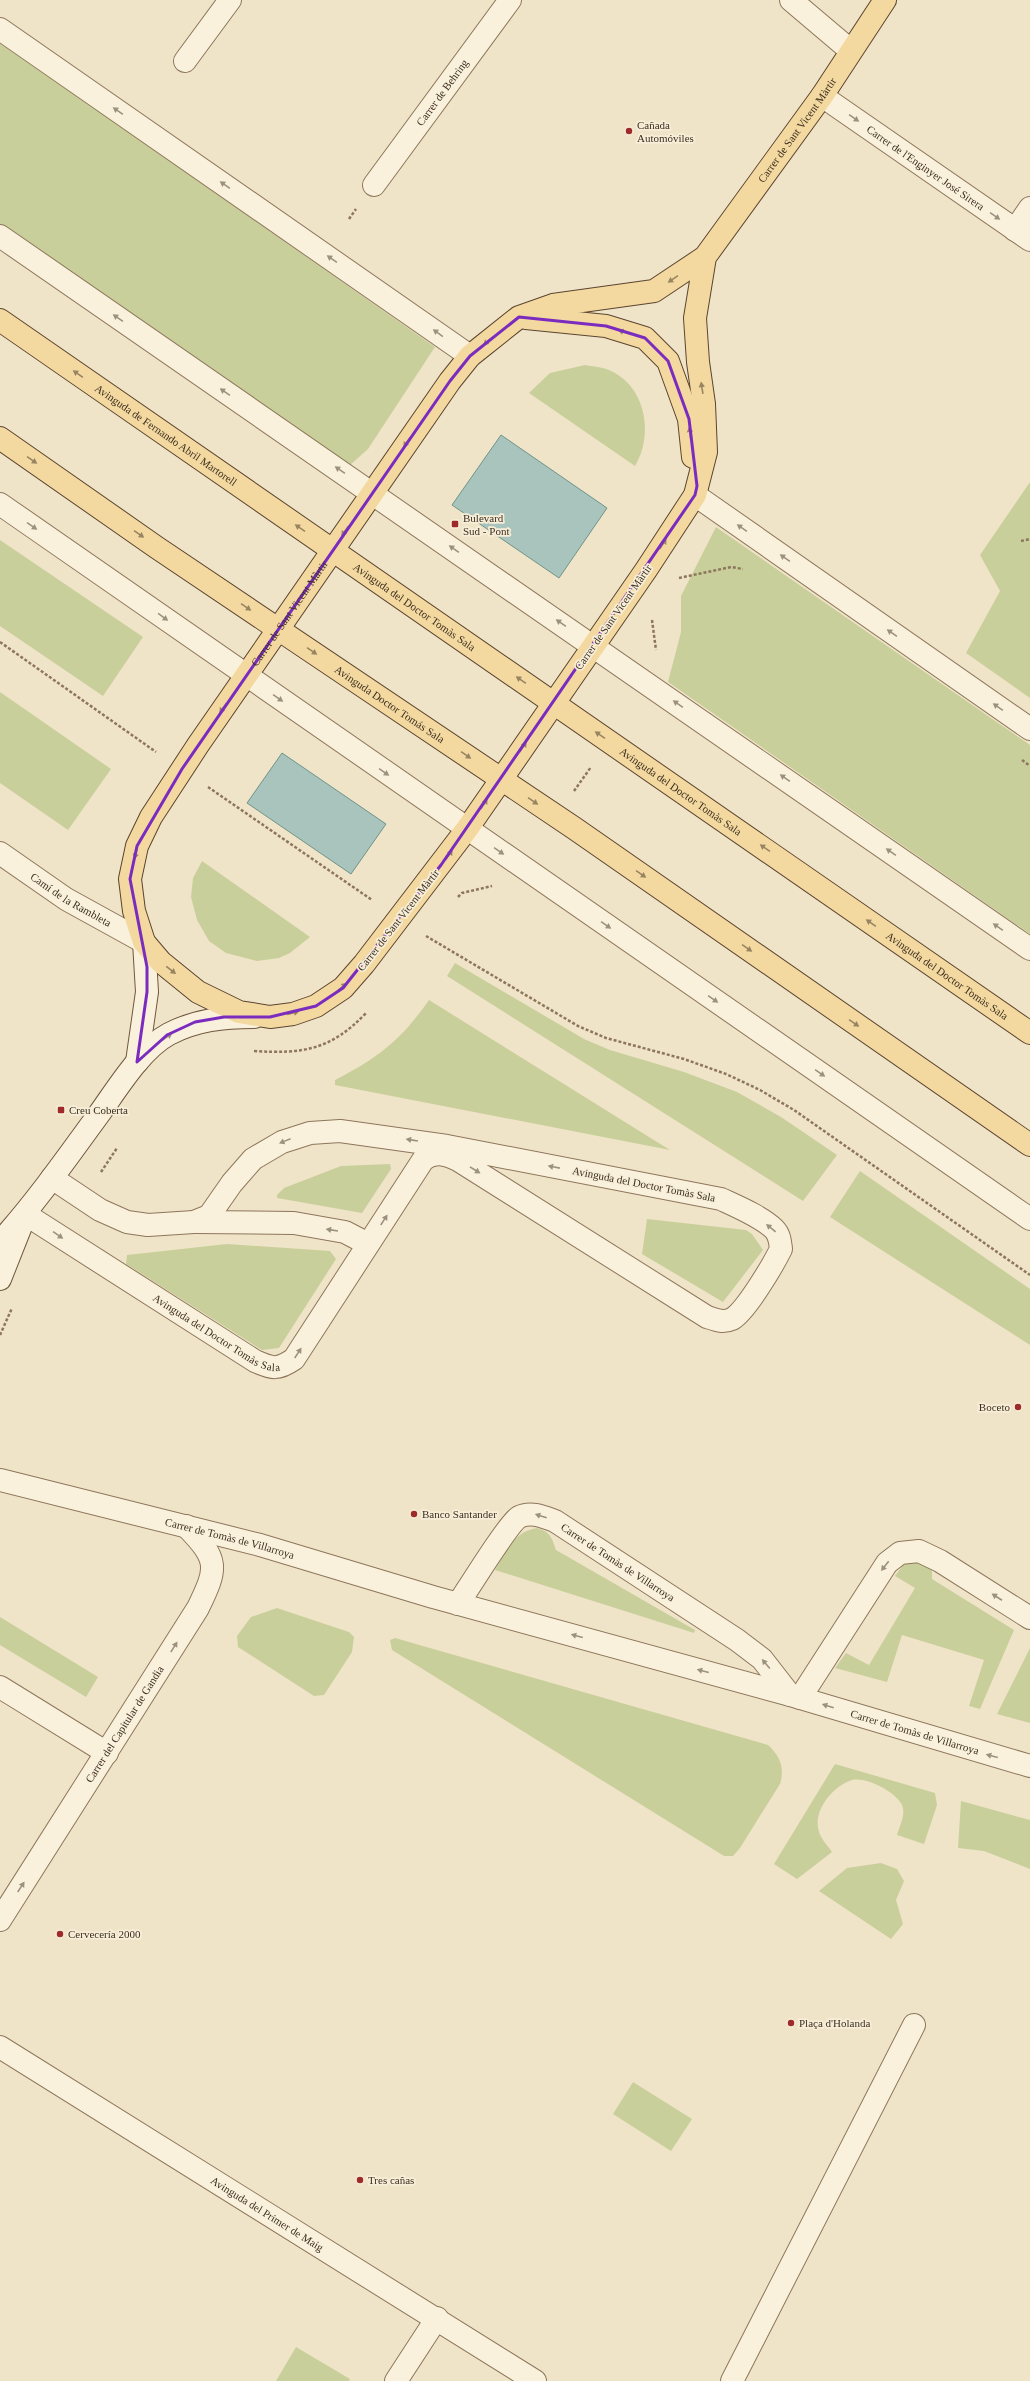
<svg xmlns="http://www.w3.org/2000/svg" width="1030" height="2381" font-family="Georgia,serif">
  <rect width="100%" height="100%" fill="#f0e4c8"/>
  <g fill="#c9cf9b">
    <path d="M 0,42 L 435,347 L 368,449 L 349,466 L 0,224 Z"/>
    <path d="M 585,365 C 596,367 605,367 615,373 C 647,391 653,437 635,466 L 529,393 L 550,373 Z"/>
    <path d="M 1030,482 L 1030,698 L 966,653 L 1000,591 L 980,555 Z"/>
    <path d="M 716,527 L 1030,745 L 1030,934 L 668,682 L 681,632 L 681,596 Z"/>
    <path d="M 0,540 L 143,637 L 103,696 L 0,626 Z"/>
    <path d="M 0,692 L 111,769 L 68,830 L 0,783 Z"/>
    <path d="M 202,861 L 310,937 L 290,953 L 279,958 L 257,961 L 226,953 L 209,941 L 197,920 L 191,897 L 193,878 Z"/>
    <path d="M 455,963 L 584,1039 L 610,1050 L 684,1072 L 737,1092 L 781,1117 L 837,1155 L 803,1201 L 447,976 Z"/>
    <path d="M 429,1000 L 670,1150 L 335,1085 L 335,1080 C 378,1058 401,1040 429,1000 Z"/>
    <path d="M 390,1164 L 391,1169 L 362,1213 L 277,1198 L 277,1195 L 284,1188 L 341,1166 Z"/>
    <path d="M 860,1171 L 1030,1289 L 1030,1345 L 830,1217 Z"/>
    <path d="M 647,1219 L 746,1230 L 752,1234 L 763,1250 L 723,1302 L 642,1254 Z"/>
    <path d="M 227,1244 L 330,1251 L 336,1259 L 279,1348 L 262,1350 L 126,1264 L 127,1255 Z"/>
    <path d="M 537,1528 C 550,1532 552,1537 556,1550 L 695,1630 L 694,1633 L 495,1570 C 507,1551 513,1532 537,1528 Z"/>
    <path d="M 915,1562 L 932,1566 L 932,1579 L 1014,1630 L 980,1709 L 969,1706 L 984,1660 L 902,1635 L 887,1682 L 835,1668 L 846,1653 L 869,1665 L 915,1588 L 895,1576 L 903,1565 Z"/>
    <path d="M 277,1608 L 349,1632 L 354,1637 L 352,1652 L 324,1695 L 314,1696 L 238,1647 L 237,1636 L 251,1617 Z"/>
    <path d="M 0,1617 L 98,1677 L 86,1697 L 0,1645 Z"/>
    <path d="M 395,1638 L 768,1745 C 780,1756 785,1768 780,1784 L 740,1848 L 733,1856 L 724,1856 L 392,1650 L 390,1640 Z"/>
    <path d="M 1030,1648 L 1030,1723 L 997,1714 Z"/>
    <path d="M 835,1764 L 935,1793 L 937,1805 L 924,1844 L 897,1835 C 900,1825 906,1815 902,1805 C 896,1792 867,1777 852,1780 C 833,1786 812,1811 819,1832 C 821,1839 828,1846 832,1852 L 797,1879 L 774,1864 Z"/>
    <path d="M 961,1801 L 1030,1820 L 1030,1869 L 984,1851 L 958,1848 Z"/>
    <path d="M 881,1863 L 897,1869 L 904,1881 L 896,1900 L 903,1924 L 891,1939 L 819,1891 L 847,1868 Z"/>
    <path d="M 633,2082 L 692,2119 L 671,2151 L 613,2114 Z"/>
    <path d="M 296,2347 L 350,2379 L 349,2381 L 276,2381 Z"/>
  </g>
  <g fill="#a9c4bc" stroke="#6f938a">
    <path d="M 501,435 L 607,508 L 559,578 L 452,505 Z"/>
    <path d="M 282,753 L 386,824 L 351,874 L 247,803 Z"/>
  </g>
  <g fill="none" stroke-linecap="round" stroke-linejoin="round">
    <g stroke="#8d765c" stroke-width="24">
      <g id="service">
        <path d="M 0,236 L 1030,949"/>
        <path d="M 0,504 L 1030,1219"/>
      </g>
    </g>
    <g stroke="#8d765c" stroke-width="24">
      <path id="pedestrian" d="M 396,2381 L 437,2318"/>
    </g>
    <g stroke="#8d765c" stroke-width="24">
      <g id="minor">
        <path d="M 791,0 L 850,50"/>
        <path d="M 0,29 L 470,356"/>
        <path d="M 185,61 L 230,0"/>
        <path id="s1" d="M 822,96 L 1030,240"/>
        <path id="s2" d="M 374,185 L 510,0"/>
        <path d="M 1015,230 L 1030,208"/>
        <path d="M 695,495 L 1030,729"/>
        <path id="s3" d="M 0,853 L 66,899 L 144,942"/>
        <path id="s4" d="M 25,1214 L 255,1361 C 273,1369 278,1370 294,1359 L 423,1160 C 435,1151 445,1154 458,1160 L 707,1317 C 716,1320 723,1323 732,1319 C 746,1311 773,1265 781,1249 C 780,1242 780,1235 774,1229 C 762,1217 736,1206 721,1199 L 447,1146 L 340,1131 L 310,1133 L 282,1142 L 253,1159 L 232,1183 L 209,1216 L 194,1222 L 148,1225 L 127,1222 L 100,1210 L 52,1178"/>
        <path d="M 194,1222 L 294,1223 L 345,1232 L 368,1244"/>
        <path id="s5" d="M 0,1480 L 260,1545 L 433,1597 L 790,1695 L 1030,1766"/>
        <path id="s6" d="M 458,1604 C 468,1589 508,1524 519,1517 C 531,1511 544,1517 555,1521 L 737,1640 L 762,1659 L 790,1695"/>
        <path d="M 0,1687 L 107,1753"/>
        <path d="M 800,1698 L 887,1563 L 900,1553 L 919,1551 L 940,1561 L 1030,1618"/>
        <path id="s7" d="M 0,1920 L 198,1608 C 218,1567 219,1560 186,1526"/>
        <path d="M 732,2381 L 914,2025"/>
      </g>
    </g>
    <g stroke="#8d765c" stroke-width="24">
      <g id="tertiary">
        <path id="s8" d="M 0,2047 L 535,2381"/>
      </g>
    </g>
    <g stroke="#6f573f" stroke-width="24">
      <g id="secondary">
        <path d="M 137,1062 L 147,992 L 144,942"/>
        <path d="M 0,1242 C 36,1202 67,1158 99,1114 C 117,1089 141,1049 169,1034 C 196,1020 223,1017 254,1017"/>
        <path d="M 0,1279 L 21,1226"/>
      </g>
    </g>
    <g stroke="#5b4430" stroke-width="24">
      <g id="primary">
        <path id="s9" d="M 705,257 L 695,318 L 698,362 L 704,404 L 706,452 L 695,495 L 646,570 L 467,829 L 364,964 L 343,988 L 316,1006 L 293,1014 L 270,1017 L 239,1012 L 198,992 L 161,962 L 144,942 L 134,911 L 130,879 L 137,846 L 151,817 L 198,745 L 450,381 L 470,356 L 519,317 L 553,305 L 654,291 L 705,257 L 822,96 L 885,0"/>
        <path d="M 526,318 L 606,326 L 645,338 L 668,361 L 689,419 L 693,457"/>
        <path id="s10" d="M 0,320 L 1030,1033"/>
        <path id="s11" d="M 0,438 L 156,547 L 574,828 L 1030,1145"/>
      </g>
    </g>
    <g stroke="#8d765c" stroke-width="2.5" stroke-dasharray="3 2" stroke-linecap="butt">
      <path d="M 349,219 L 356,209"/>
      <path d="M 1021,541 L 1030,539"/>
      <path d="M 679,578 L 731,567 L 743,569"/>
      <path d="M 652,620 L 656,650"/>
      <path d="M 0,642 L 156,752"/>
      <path d="M 1022,760 L 1030,766"/>
      <path d="M 208,787 L 372,900"/>
      <path d="M 574,791 L 591,767"/>
      <path d="M 458,897 L 462,893 L 492,886"/>
      <path d="M 426,936 L 578,1026 L 606,1038 L 684,1059 L 726,1074 L 760,1090 L 794,1110 L 1030,1275"/>
      <path d="M 254,1051 C 303,1054 331,1050 366,1013"/>
      <path d="M 101,1172 L 117,1148"/>
      <path d="M 0,1335 L 12,1308"/>
    </g>
    <use href="#service" stroke="#faf1dc" stroke-width="22"/>
    <use href="#pedestrian" stroke="#faf1dc" stroke-width="22"/>
    <use href="#minor" stroke="#faf1dc" stroke-width="22"/>
    <use href="#tertiary" stroke="#faf1dc" stroke-width="22"/>
    <use href="#secondary" stroke="#faf1dc" stroke-width="22"/>
    <use href="#primary" stroke="#f3d9a0" stroke-width="22"/>
  </g>
  <defs><path id="oneway-solid" d="M-6-.8H1V-3.2L6.5 0L1 3.2V.8H-6Z"/></defs>
  <g fill="#9c907e">
    <use href="#oneway-solid" transform="translate(118 111) rotate(-145)"/>
    <use href="#oneway-solid" transform="translate(854 118) rotate(35)"/>
    <use href="#oneway-solid" transform="translate(225 185) rotate(-145)"/>
    <use href="#oneway-solid" transform="translate(995 216) rotate(35)"/>
    <use href="#oneway-solid" transform="translate(332 259) rotate(-145)"/>
    <use href="#oneway-solid" transform="translate(118 318) rotate(-145)"/>
    <use href="#oneway-solid" transform="translate(438 333) rotate(-144)"/>
    <use href="#oneway-solid" transform="translate(225 392) rotate(-145)"/>
    <use href="#oneway-solid" transform="translate(340 470) rotate(-146)"/>
    <use href="#oneway-solid" transform="translate(32 526) rotate(34)"/>
    <use href="#oneway-solid" transform="translate(742 528) rotate(-145)"/>
    <use href="#oneway-solid" transform="translate(454 549) rotate(-145)"/>
    <use href="#oneway-solid" transform="translate(785 558) rotate(-145)"/>
    <use href="#oneway-solid" transform="translate(163 617) rotate(36)"/>
    <use href="#oneway-solid" transform="translate(561 623) rotate(-145)"/>
    <use href="#oneway-solid" transform="translate(892 633) rotate(-145)"/>
    <use href="#oneway-solid" transform="translate(278 698) rotate(35)"/>
    <use href="#oneway-solid" transform="translate(678 704) rotate(-145)"/>
    <use href="#oneway-solid" transform="translate(998 707) rotate(-145)"/>
    <use href="#oneway-solid" transform="translate(384 772) rotate(35)"/>
    <use href="#oneway-solid" transform="translate(785 778) rotate(-145)"/>
    <use href="#oneway-solid" transform="translate(499 851) rotate(35)"/>
    <use href="#oneway-solid" transform="translate(891 852) rotate(-145)"/>
    <use href="#oneway-solid" transform="translate(606 925) rotate(35)"/>
    <use href="#oneway-solid" transform="translate(998 927) rotate(-145)"/>
    <use href="#oneway-solid" transform="translate(713 999) rotate(35)"/>
    <use href="#oneway-solid" transform="translate(167 1037) rotate(-35)"/>
    <use href="#oneway-solid" transform="translate(820 1073) rotate(35)"/>
    <use href="#oneway-solid" transform="translate(412 1140) rotate(-171)"/>
    <use href="#oneway-solid" transform="translate(285 1141) rotate(158)"/>
    <use href="#oneway-solid" transform="translate(554 1167) rotate(-169)"/>
    <use href="#oneway-solid" transform="translate(475 1170) rotate(32)"/>
    <use href="#oneway-solid" transform="translate(384 1220) rotate(-57)"/>
    <use href="#oneway-solid" transform="translate(771 1228) rotate(-141)"/>
    <use href="#oneway-solid" transform="translate(332 1230) rotate(-171)"/>
    <use href="#oneway-solid" transform="translate(58 1235) rotate(35)"/>
    <use href="#oneway-solid" transform="translate(298 1353) rotate(-57)"/>
    <use href="#oneway-solid" transform="translate(541 1516) rotate(-162)"/>
    <use href="#oneway-solid" transform="translate(885 1566) rotate(128)"/>
    <use href="#oneway-solid" transform="translate(997 1597) rotate(-147)"/>
    <use href="#oneway-solid" transform="translate(577 1636) rotate(-165)"/>
    <use href="#oneway-solid" transform="translate(174 1647) rotate(-58)"/>
    <use href="#oneway-solid" transform="translate(766 1664) rotate(-130)"/>
    <use href="#oneway-solid" transform="translate(703 1671) rotate(-165)"/>
    <use href="#oneway-solid" transform="translate(828 1706) rotate(-163)"/>
    <use href="#oneway-solid" transform="translate(992 1756) rotate(-165)"/>
    <use href="#oneway-solid" transform="translate(21 1887) rotate(-57)"/>
  </g>
  <g fill="#988460">
    <use href="#oneway-solid" transform="translate(673 279) rotate(146)"/>
    <use href="#oneway-solid" transform="translate(624 332) rotate(-163)"/>
    <use href="#oneway-solid" transform="translate(488 341) rotate(141)"/>
    <use href="#oneway-solid" transform="translate(78 374) rotate(-145)"/>
    <use href="#oneway-solid" transform="translate(702 388) rotate(-99)"/>
    <use href="#oneway-solid" transform="translate(690 433) rotate(-97)"/>
    <use href="#oneway-solid" transform="translate(407 442) rotate(125)"/>
    <use href="#oneway-solid" transform="translate(32 460) rotate(35)"/>
    <use href="#oneway-solid" transform="translate(300 528) rotate(-146)"/>
    <use href="#oneway-solid" transform="translate(345 531) rotate(125)"/>
    <use href="#oneway-solid" transform="translate(139 534) rotate(35)"/>
    <use href="#oneway-solid" transform="translate(663 544) rotate(-56)"/>
    <use href="#oneway-solid" transform="translate(246 607) rotate(34)"/>
    <use href="#oneway-solid" transform="translate(312 651) rotate(34)"/>
    <use href="#oneway-solid" transform="translate(521 680) rotate(-145)"/>
    <use href="#oneway-solid" transform="translate(223 708) rotate(125)"/>
    <use href="#oneway-solid" transform="translate(600 735) rotate(-146)"/>
    <use href="#oneway-solid" transform="translate(523 747) rotate(-56)"/>
    <use href="#oneway-solid" transform="translate(466 755) rotate(35)"/>
    <use href="#oneway-solid" transform="translate(533 801) rotate(34)"/>
    <use href="#oneway-solid" transform="translate(484 804) rotate(-56)"/>
    <use href="#oneway-solid" transform="translate(765 848) rotate(-145)"/>
    <use href="#oneway-solid" transform="translate(136 853) rotate(103)"/>
    <use href="#oneway-solid" transform="translate(449 855) rotate(-55)"/>
    <use href="#oneway-solid" transform="translate(641 874) rotate(35)"/>
    <use href="#oneway-solid" transform="translate(871 923) rotate(-145)"/>
    <use href="#oneway-solid" transform="translate(747 948) rotate(35)"/>
    <use href="#oneway-solid" transform="translate(171 970) rotate(38)"/>
    <use href="#oneway-solid" transform="translate(342 987) rotate(-41)"/>
    <use href="#oneway-solid" transform="translate(293 1013) rotate(-14)"/>
    <use href="#oneway-solid" transform="translate(854 1023) rotate(35)"/>
  </g>
  <path fill="none" stroke="#7b2cbf" stroke-width="3" stroke-linejoin="round" d="M 519,317 L 606,326 L 645,338 L 668,361 L 689,419 L 697,486 L 695,495 L 441,865 L 343,988 L 316,1006 L 270,1017 L 224,1017 L 195,1022 L 167,1035 L 137,1062 L 147,992 L 147,967 L 130,879 L 137,846 L 182,769 L 450,381 L 470,356 Z"/>
  <g fill="#9e2a2b" stroke="#f7eed8" stroke-width="1.5">
    <circle cx="629" cy="131" r="4"/>
    <rect x="451" y="520" width="8" height="8" rx="2"/>
    <rect x="57" y="1106" width="8" height="8" rx="2"/>
    <circle cx="1018" cy="1407" r="4"/>
    <circle cx="414" cy="1514" r="4"/>
    <circle cx="60" cy="1934" r="4"/>
    <circle cx="791" cy="2023" r="4"/>
    <circle cx="360" cy="2180" r="4"/>
  </g>
  <g text-anchor="middle" dominant-baseline="central" stroke-width="3.5" stroke-linejoin="round" paint-order="stroke">
    <g font-size="11" fill="#3d2e20" stroke="#f7eed8">
      <text stroke="none"><textPath href="#s2" startOffset="115">Carrer de Behring</textPath></text>
      <text stroke="none"><textPath href="#s9" startOffset="2188">Carrer de Sant Vicent Màrtir</textPath></text>
      <text stroke="none"><textPath href="#s1" startOffset="126">Carrer de l'Enginyer José Sirera</textPath></text>
      <text stroke="none"><textPath href="#s10" startOffset="202">Avinguda de Fernando Abril Martorell</textPath></text>
      <text stroke="none"><textPath href="#s10" startOffset="504">Avinguda del Doctor Tomàs Sala</textPath></text>
      <text stroke="none"><textPath href="#s9" startOffset="1455">Carrer de Sant Vicent Màrtir</textPath></text>
      <text transform="translate(613 617) rotate(-55)">Carrer de Sant Vicent Màrtir</text>
      <text stroke="none"><textPath href="#s11" startOffset="472">Avinguda Doctor Tomás Sala</textPath></text>
      <text stroke="none"><textPath href="#s10" startOffset="828">Avinguda del Doctor Tomàs Sala</textPath></text>
      <text stroke="none"><textPath href="#s3" startOffset="85">Camí de la Rambleta</textPath></text>
      <text transform="translate(398 920) rotate(-52)">Carrer de Sant Vicent Màrtir</text>
      <text stroke="none"><textPath href="#s10" startOffset="1152">Avinguda del Doctor Tomàs Sala</textPath></text>
      <text transform="translate(644 1184) rotate(11)">Avinguda del Doctor Tomàs Sala</text>
      <text stroke="none"><textPath href="#s4" startOffset="226">Avinguda del Doctor Tomàs Sala</textPath></text>
      <text stroke="none"><textPath href="#s5" startOffset="237">Carrer de Tomàs de Villarroya</textPath></text>
      <text stroke="none"><textPath href="#s6" startOffset="219">Carrer de Tomàs de Villarroya</textPath></text>
      <text stroke="none"><textPath href="#s7" startOffset="232">Carrer del Capitular de Gandia</textPath></text>
      <text stroke="none"><textPath href="#s5" startOffset="949">Carrer de Tomàs de Villarroya</textPath></text>
      <text stroke="none"><textPath href="#s8" startOffset="315">Avinguda del Primer de Maig</textPath></text>
    </g>
    <g font-size="11" fill="#3d2e20" stroke="#f7eed8" text-anchor="start">
      <text x="637" y="125">Cañada<tspan x="637" dy="13">Automóviles</tspan></text>
      <text x="463" y="518">Bulevard<tspan x="463" dy="13">Sud - Pont</tspan></text>
      <text x="69" y="1110">Creu Coberta</text>
      <text x="1010" y="1407" text-anchor="end">Boceto</text>
      <text x="422" y="1514">Banco Santander</text>
      <text x="68" y="1934">Cervecería 2000</text>
      <text x="799" y="2023">Plaça d'Holanda</text>
      <text x="368" y="2180">Tres cañas</text>
    </g>
  </g>
</svg>
